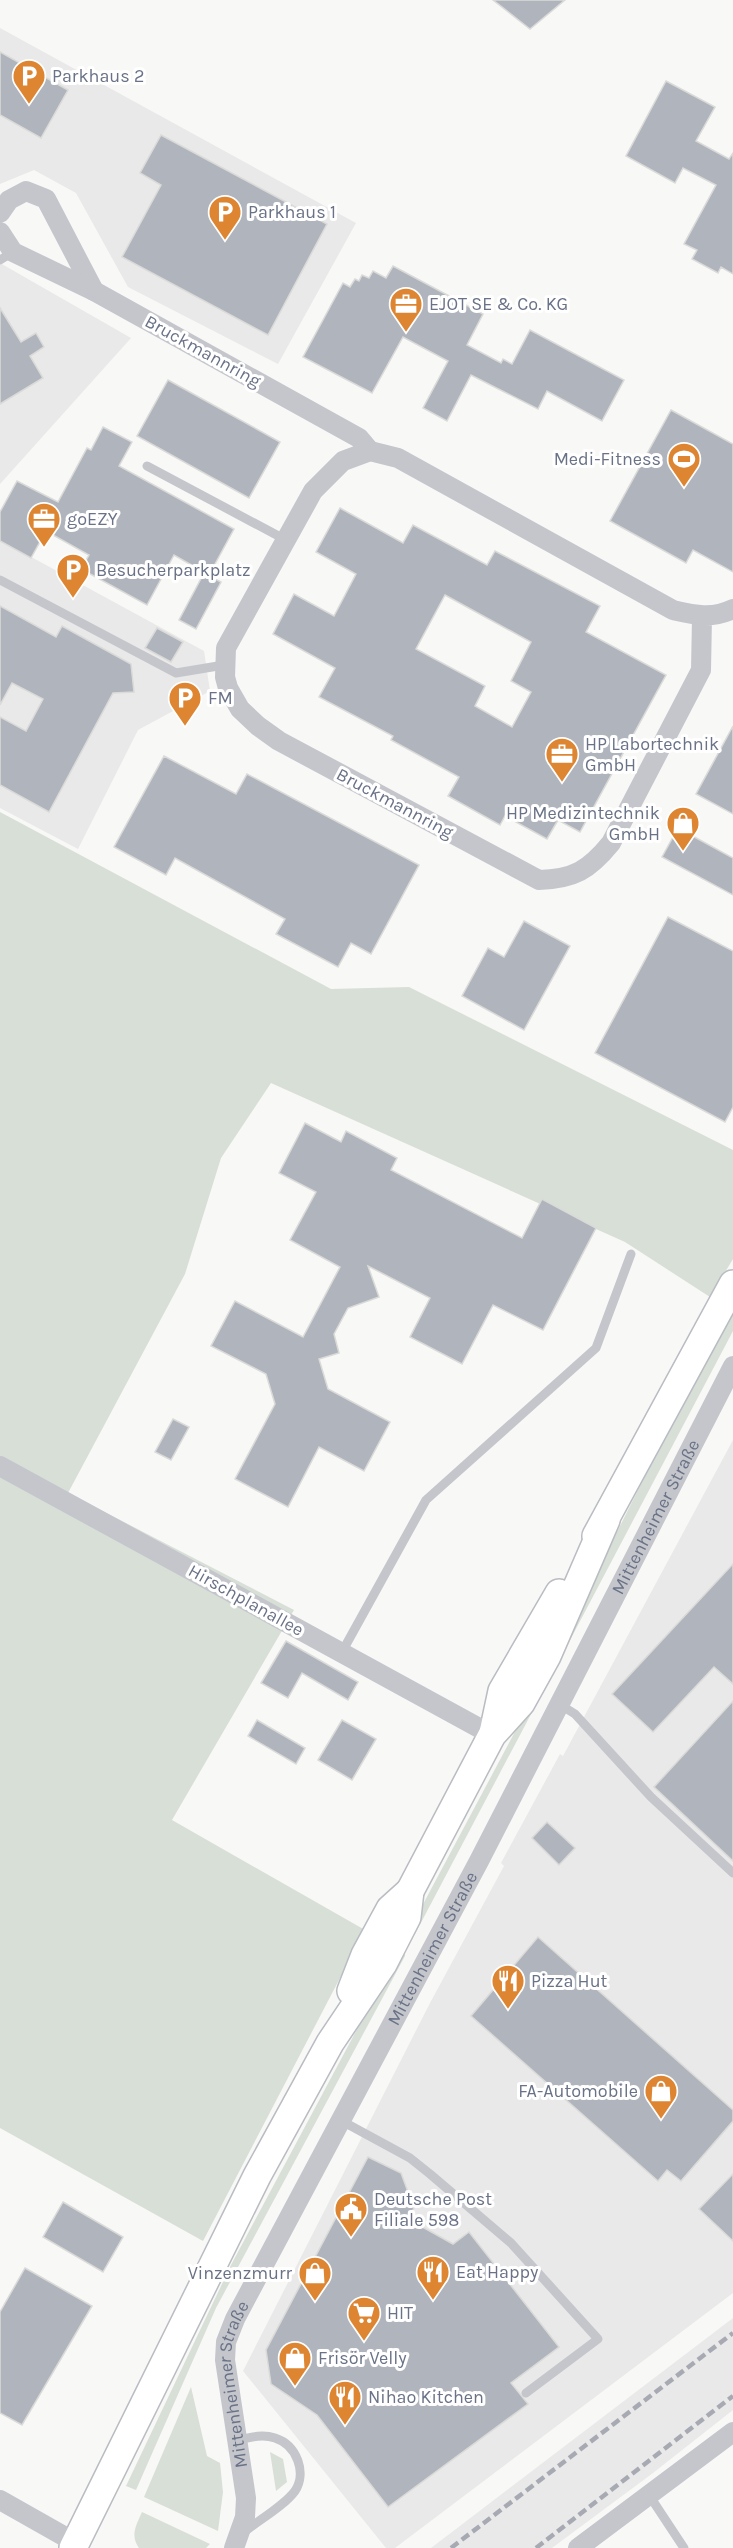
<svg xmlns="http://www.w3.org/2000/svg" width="733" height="2548" font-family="Karla,sans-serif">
  <rect width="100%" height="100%" fill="#f8f8f6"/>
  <g fill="#e9e9e9">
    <path d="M 0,28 L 356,223 L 278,364 L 128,287 L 76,193 L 34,170 L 0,184 Z"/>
    <path d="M 0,263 L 131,338 L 0,484 Z"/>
    <path d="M 0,540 L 204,651 L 210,691 L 138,730 L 78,849 L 0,808 Z"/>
    <path d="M 733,1440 L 733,2293 L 395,2548 L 386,2548 L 243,2371 L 430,2003 L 504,1866 L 501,1863 L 560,1754 L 563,1756 Z"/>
    <path d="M 733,2318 L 733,2410 L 653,2473 L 552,2548 L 431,2548 Z"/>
  </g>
  <g fill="#d8dfd7">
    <path d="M 0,812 L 331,989 L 409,987 L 733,1150 L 733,1259 L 710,1297 L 625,1242 L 271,1083 L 221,1158 L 185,1274 L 68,1493 L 294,1610 L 172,1820 L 365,1930 L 203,2241 L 0,2128 Z"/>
    <path d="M 733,1307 L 733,1331 L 415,1934 L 412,1938 L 405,1938 L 550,1666 L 656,1454 Z"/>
    <path d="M 401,1947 L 405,1951 L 405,1956 L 216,2308 L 136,2490 L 126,2486 L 231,2265 Z"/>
    <path d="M 191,2387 L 207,2456 L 220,2463 L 223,2492 L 218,2531 L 144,2497 Z"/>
    <path d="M 270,2452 L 283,2459 L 287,2482 L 276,2491 Z"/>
    <path d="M 142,2512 L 210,2544 L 206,2548 L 139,2548 C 130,2535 136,2526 142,2512 Z"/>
  </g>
  <g fill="#b0b4bc" stroke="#dadad8" stroke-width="1.5" fill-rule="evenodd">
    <path d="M 493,0 L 565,0 L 530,29 Z"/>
    <path d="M 0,52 L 68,90 L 41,138 L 0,115 Z"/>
    <path d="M 666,81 L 715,107 L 696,141 L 729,159 L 733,153 L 733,274 L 721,267 L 718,273 L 692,259 L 697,250 L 684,244 L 716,185 L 683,168 L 675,183 L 626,156 Z"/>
    <path d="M 161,135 L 327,224 L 268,335 L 122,257 L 161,185 L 140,173 Z"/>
    <path d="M 393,266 L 483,314 L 467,345 L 501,363 L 503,359 L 512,364 L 530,330 L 624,380 L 602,421 L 547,391 L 538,409 L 471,375 L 447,421 L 423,408 L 448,361 L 403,337 L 372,393 L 303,357 L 343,283 L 350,287 L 355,279 L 359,281 L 362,275 L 369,278 L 373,271 L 386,278 Z"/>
    <path d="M 0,308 L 21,342 L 36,333 L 44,347 L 30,356 L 43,378 L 0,404 Z"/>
    <path d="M 168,380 L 280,442 L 249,498 L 137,436 Z"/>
    <path d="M 671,410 L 733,444 L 733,572 L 693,550 L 686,563 L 610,521 Z"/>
    <path d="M 103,427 L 132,442 L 119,466 L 234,529 L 209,575 L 174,555 L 147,605 L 81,569 L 89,555 L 46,531 L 31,558 L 0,541 L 0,512 L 17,481 L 58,502 L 87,448 L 91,450 Z"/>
    <path d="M 340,508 L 403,543 L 413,525 L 487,565 L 495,551 L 600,606 L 586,632 L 666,675 L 580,832 L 558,820 L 547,839 L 505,816 L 500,825 L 448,796 L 459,777 L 391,740 L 393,736 L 319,697 L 335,668 L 273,634 L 294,594 L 334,616 L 356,574 L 316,552 ZM 445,595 L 531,642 L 511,681 L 531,692 L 512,727 L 475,706 L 485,686 L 416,649 Z"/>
    <path d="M 204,573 L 221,582 L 196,629 L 179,620 Z"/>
    <path d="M 0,606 L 56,637 L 62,626 L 131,664 L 134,692 L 113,693 L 49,812 L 0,785 L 0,717 L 26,731 L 43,699 L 12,683 L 0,705 Z"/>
    <path d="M 157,628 L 183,642 L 171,662 L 145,648 Z"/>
    <path d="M 733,726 L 733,814 L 696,794 Z"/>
    <path d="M 164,756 L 236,794 L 247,774 L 419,865 L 371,954 L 351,943 L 338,967 L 276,934 L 285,919 L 175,858 L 166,875 L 114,847 Z"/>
    <path d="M 678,828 L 733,858 L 733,895 L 662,857 Z"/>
    <path d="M 668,917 L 733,951 L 733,1107 L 725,1122 L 595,1053 Z"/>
    <path d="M 524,921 L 570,946 L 524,1030 L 462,996 L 488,948 L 504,957 Z"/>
    <path d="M 305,1123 L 341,1142 L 346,1131 L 397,1158 L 391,1170 L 522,1238 L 542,1199 L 596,1228 L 543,1330 L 493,1305 L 462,1364 L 410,1337 L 430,1298 L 368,1266 L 379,1297 L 348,1308 L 334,1334 L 339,1353 L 319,1359 L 328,1389 L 390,1422 L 364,1471 L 319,1447 L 288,1507 L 235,1479 L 275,1404 L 266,1374 L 211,1346 L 235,1301 L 303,1337 L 340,1267 L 290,1240 L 316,1192 L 279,1173 Z"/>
    <path d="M 173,1419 L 189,1427 L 171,1460 L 155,1452 Z"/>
    <path d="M 733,1564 L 733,1684 L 714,1667 L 653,1732 L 612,1694 Z"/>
    <path d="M 286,1641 L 358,1682 L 348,1700 L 302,1673 L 288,1698 L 261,1683 Z"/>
    <path d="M 733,1701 L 733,1861 L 654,1787 Z"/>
    <path d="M 257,1720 L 305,1748 L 296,1764 L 248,1736 Z"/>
    <path d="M 342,1720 L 376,1739 L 352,1780 L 318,1760 Z"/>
    <path d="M 547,1822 L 575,1848 L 559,1865 L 532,1838 Z"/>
    <path d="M 538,1937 L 733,2110 L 733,2121 L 681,2181 L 667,2170 L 658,2181 L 471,2016 Z"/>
    <path d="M 368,2157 L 401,2173 L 414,2208 L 408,2219 L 453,2244 L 469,2232 L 559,2347 L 511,2383 L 528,2404 L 388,2507 L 317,2415 L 271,2384 L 266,2350 Z"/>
    <path d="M 733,2174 L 733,2241 L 699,2209 Z"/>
    <path d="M 63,2202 L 123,2237 L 103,2272 L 43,2237 Z"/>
    <path d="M 25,2268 L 92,2306 L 22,2425 L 0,2413 L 0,2312 Z"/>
  </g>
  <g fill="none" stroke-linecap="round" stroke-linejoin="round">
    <g stroke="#b9bcc2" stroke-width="30">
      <g id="secondary">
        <path d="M 596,1536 L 733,1284"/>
        <path d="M 493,1733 L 502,1691 L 559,1593"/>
        <path d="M 351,1991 L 365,1955 L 390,1909 L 410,1891"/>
        <path d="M 73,2548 L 257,2176 L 330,2043 L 383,1964 L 407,1917 L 410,1891 L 492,1735 L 521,1703 L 547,1656 L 606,1520"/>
      </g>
    </g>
    <g stroke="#c4c6cb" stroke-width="9">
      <path d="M 0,260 L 13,252"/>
      <path d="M 147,466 L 286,540"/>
      <path d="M 0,580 L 176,673 L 224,665"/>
      <path d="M 342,1652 L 426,1500 L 596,1348 L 631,1254"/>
      <path d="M 559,1704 L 575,1714 L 651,1797 L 733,1873"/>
      <path d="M 340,2120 L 410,2158 L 430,2174 L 511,2243 L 598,2339 L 526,2393"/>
      <path d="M 238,2440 C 251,2437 263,2434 275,2438 C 297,2445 307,2473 295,2491 C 284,2506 259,2520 244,2532"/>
      <path d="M 649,2495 L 684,2548"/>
    </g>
    <g stroke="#c4c6cb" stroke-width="20">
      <path d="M 0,213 L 9,200 L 26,191 L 46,199 L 94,291"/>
      <path d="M 0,232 L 13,252 L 94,291 L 359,438 L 370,451"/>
      <path d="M 702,617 L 701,670 L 611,843 C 589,870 574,879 539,880 L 279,741 L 258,726 L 240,709 L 228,688 L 225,677 L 226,648 L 313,491 L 343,461 L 370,451 L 398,458 L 673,610 C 695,615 712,619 733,609"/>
      <path d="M 0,1466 L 492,1735"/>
      <path d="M 0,2500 L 76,2543"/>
      <path id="s1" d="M 234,2548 L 245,2517 L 246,2498 L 225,2360 L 226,2342 L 235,2319 L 479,1861 L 733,1366"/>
      <path d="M 578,2548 L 733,2432"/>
    </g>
    <use href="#secondary" stroke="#fff" stroke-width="27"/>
    <g stroke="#a7aab2" stroke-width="4.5" stroke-dasharray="9 4.5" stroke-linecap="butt">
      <path d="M 451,2548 L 733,2333"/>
      <path d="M 536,2548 L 733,2396"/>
    </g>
  </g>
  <defs>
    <g id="parking-pin" transform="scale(1.725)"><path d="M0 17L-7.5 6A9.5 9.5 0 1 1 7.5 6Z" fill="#dd8531" stroke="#fff"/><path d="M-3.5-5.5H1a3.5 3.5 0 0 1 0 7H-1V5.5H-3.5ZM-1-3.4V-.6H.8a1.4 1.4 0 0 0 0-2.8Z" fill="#fff"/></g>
    <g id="office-pin" transform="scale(1.725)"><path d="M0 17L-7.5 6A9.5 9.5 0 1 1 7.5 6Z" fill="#dd8531" stroke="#fff"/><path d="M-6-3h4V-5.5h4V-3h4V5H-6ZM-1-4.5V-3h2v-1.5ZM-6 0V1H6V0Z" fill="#fff"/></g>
    <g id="stadium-pin" transform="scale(1.725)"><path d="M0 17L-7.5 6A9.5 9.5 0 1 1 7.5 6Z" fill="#dd8531" stroke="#fff"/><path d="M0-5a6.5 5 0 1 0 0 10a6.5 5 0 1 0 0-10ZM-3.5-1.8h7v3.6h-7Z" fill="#fff"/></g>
    <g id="shop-pin" transform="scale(1.725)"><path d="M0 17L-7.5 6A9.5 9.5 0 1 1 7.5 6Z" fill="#dd8531" stroke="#fff"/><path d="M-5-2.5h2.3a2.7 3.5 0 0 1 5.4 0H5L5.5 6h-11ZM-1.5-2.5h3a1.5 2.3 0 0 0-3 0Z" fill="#fff"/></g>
    <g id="restaurant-pin" transform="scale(1.725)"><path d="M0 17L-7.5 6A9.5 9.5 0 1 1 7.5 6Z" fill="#dd8531" stroke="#fff"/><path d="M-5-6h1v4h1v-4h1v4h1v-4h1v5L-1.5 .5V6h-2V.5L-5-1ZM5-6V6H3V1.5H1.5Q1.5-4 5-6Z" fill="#fff"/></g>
    <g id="civic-pin" transform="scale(1.725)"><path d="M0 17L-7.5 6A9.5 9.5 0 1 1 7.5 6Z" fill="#dd8531" stroke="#fff"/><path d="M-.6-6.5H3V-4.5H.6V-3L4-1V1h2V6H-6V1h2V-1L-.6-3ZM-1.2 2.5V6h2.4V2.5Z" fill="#fff"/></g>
    <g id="supermarket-pin" transform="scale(1.725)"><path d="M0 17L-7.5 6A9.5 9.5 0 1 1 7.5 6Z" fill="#dd8531" stroke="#fff"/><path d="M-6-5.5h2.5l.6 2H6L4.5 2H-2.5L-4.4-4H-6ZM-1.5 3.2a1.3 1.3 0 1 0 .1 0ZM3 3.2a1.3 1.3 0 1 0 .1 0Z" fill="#fff"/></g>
  </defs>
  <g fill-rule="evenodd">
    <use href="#parking-pin" x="29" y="76"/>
    <use href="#parking-pin" x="225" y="212"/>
    <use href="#office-pin" x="406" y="304"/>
    <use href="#stadium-pin" x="684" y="459"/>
    <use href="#office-pin" x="44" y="519"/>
    <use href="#parking-pin" x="73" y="570"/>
    <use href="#parking-pin" x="185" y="698"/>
    <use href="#office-pin" x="562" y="754"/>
    <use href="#shop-pin" x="683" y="823"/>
    <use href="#restaurant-pin" x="508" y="1981"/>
    <use href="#shop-pin" x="661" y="2091"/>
    <use href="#civic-pin" x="351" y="2209"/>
    <use href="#restaurant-pin" x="433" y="2272"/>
    <use href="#shop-pin" x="315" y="2273"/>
    <use href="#supermarket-pin" x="364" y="2313"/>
    <use href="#shop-pin" x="295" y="2358"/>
    <use href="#restaurant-pin" x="345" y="2397"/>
  </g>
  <g text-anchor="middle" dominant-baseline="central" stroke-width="6" stroke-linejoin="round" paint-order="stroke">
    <g font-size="18" fill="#697286" stroke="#fff" text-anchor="start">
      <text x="52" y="76">Parkhaus 2</text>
      <text x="248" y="212">Parkhaus 1</text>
      <text x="429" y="304">EJOT SE &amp; Co. KG</text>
      <text x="661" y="459" text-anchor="end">Medi-Fitness</text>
      <text x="67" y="519">goEZY</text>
      <text x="96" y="570">Besucherparkplatz</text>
      <text x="208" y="698">FM</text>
      <text x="585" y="744">HP Labortechnik<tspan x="585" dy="21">GmbH</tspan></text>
      <text x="660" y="813" text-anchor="end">HP Medizintechnik<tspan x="660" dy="21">GmbH</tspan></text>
      <text x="531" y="1981">Pizza Hut</text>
      <text x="638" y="2091" text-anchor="end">FA-Automobile</text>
      <text x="374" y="2199">Deutsche Post<tspan x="374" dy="21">Filiale 598</tspan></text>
      <text x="456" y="2272">Eat Happy</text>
      <text x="292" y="2273" text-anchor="end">Vinzenzmurr</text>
      <text x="387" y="2313">HIT</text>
      <text x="318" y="2358">Frisör Velly</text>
      <text x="368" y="2397">Nihao Kitchen</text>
    </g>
    <g font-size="18" fill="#697286" stroke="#fff">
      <text transform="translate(203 351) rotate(29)">Bruckmannring</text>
      <text transform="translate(395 803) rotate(28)">Bruckmannring</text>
      <text stroke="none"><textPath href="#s1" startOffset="1140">Mittenheimer Straße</textPath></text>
      <text transform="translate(246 1600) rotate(29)">Hirschplanallee</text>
      <text stroke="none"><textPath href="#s1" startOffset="654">Mittenheimer Straße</textPath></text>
      <text stroke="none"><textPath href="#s1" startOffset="168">Mittenheimer Straße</textPath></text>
    </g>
  </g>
</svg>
